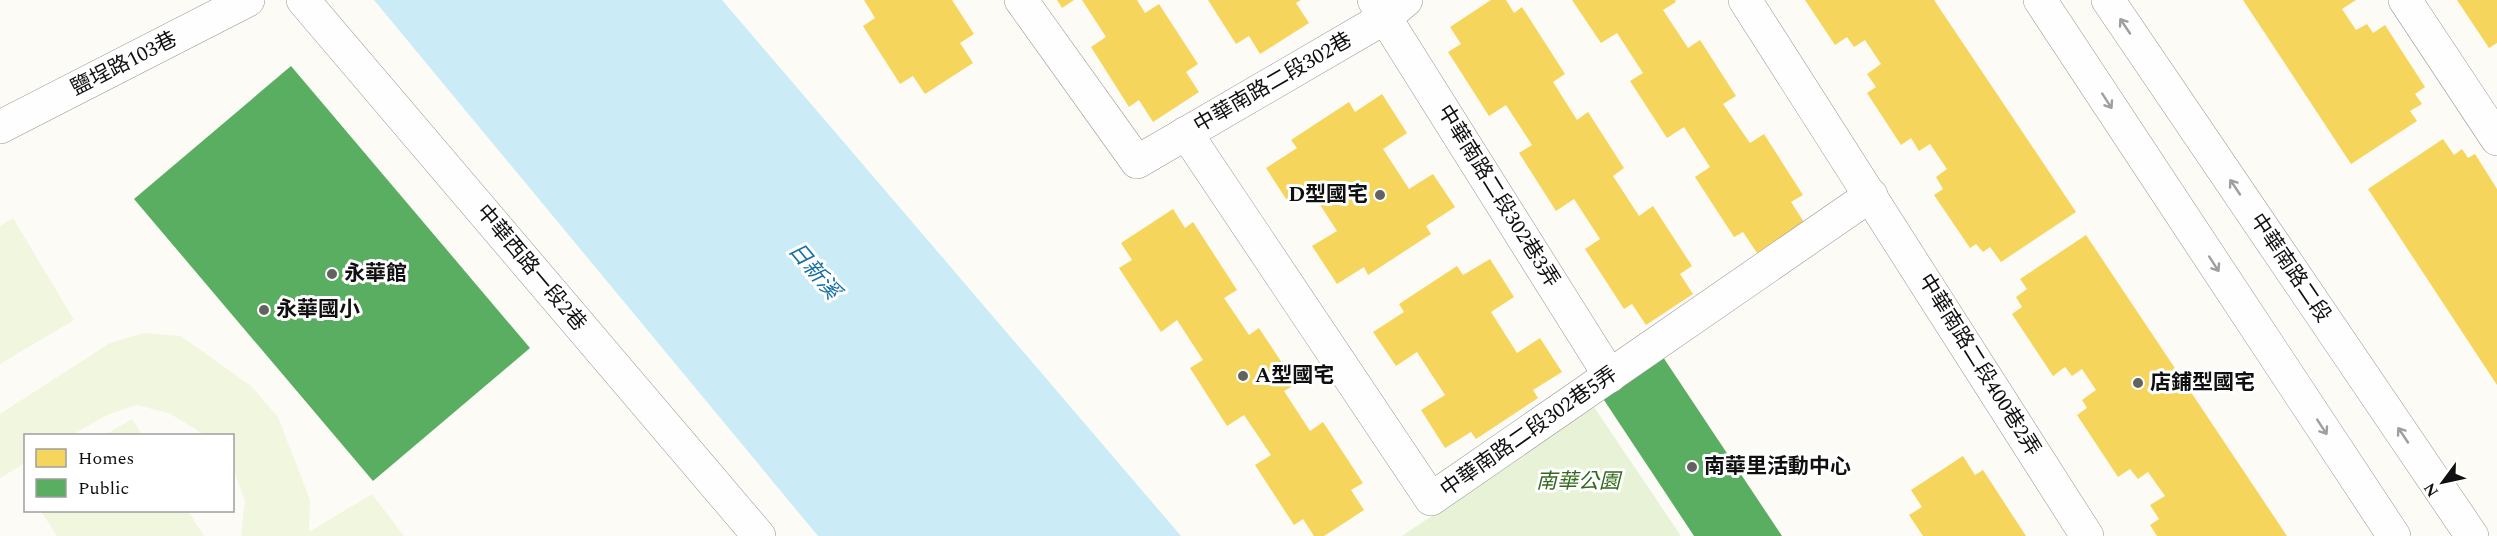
<svg xmlns="http://www.w3.org/2000/svg" width="2497" height="536" font-family="Spectral,'Noto Sans TC',serif">
  <rect width="100%" height="100%" fill="#fcfbf6"/>
  <path fill="#e8f2d6" d="M 1594,407 L 1681,536 L 1402,536 Z"/>
  <g fill="#f1f6df">
    <path d="M 13,218 L 74,320 L 0,364 L 0,226 Z"/>
    <path d="M 144,333 L 181,336 L 251,386 L 278,417 L 310,500 L 309,532 L 372,494 L 404,536 L 241,536 L 245,501 L 233,468 L 232,436 L 205,435 L 169,413 L 136,405 L 107,415 L 72,435 L 26,436 L 25,463 L 0,478 L 0,414 L 110,343 Z"/>
    <path d="M 132,419 L 142,435 L 105,435 Z"/>
    <path d="M 41,511 L 188,511 L 204,536 L 57,536 Z"/>
  </g>
  <path fill="#cbebf7" d="M 374,0 L 722,0 L 1181,536 L 818,536 Z"/>
  <g fill="#f6d55c">
    <path d="M 864,0 L 952,0 L 974,34 L 960,43 L 973,63 L 925,94 L 913,76 L 900,84 L 863,26 L 875,18 Z"/>
    <path d="M 1057,0 L 1074,0 L 1062,8 Z"/>
    <path d="M 1082,0 L 1137,0 L 1145,13 L 1159,4 L 1198,64 L 1186,72 L 1199,92 L 1153,122 L 1139,100 L 1129,107 L 1091,47 L 1106,37 Z"/>
    <path d="M 1208,0 L 1301,0 L 1296,3 L 1309,23 L 1260,54 L 1249,36 L 1236,44 Z"/>
    <path d="M 1491,0 L 1506,0 L 1514,13 L 1522,7 L 1565,74 L 1553,82 L 1577,120 L 1588,112 L 1624,168 L 1613,176 L 1639,216 L 1653,206 L 1692,266 L 1680,274 L 1693,294 L 1646,325 L 1632,304 L 1624,309 L 1585,249 L 1600,239 L 1574,199 L 1556,211 L 1519,153 L 1532,145 L 1506,105 L 1489,116 L 1448,52 L 1461,44 L 1450,27 Z"/>
    <path d="M 1572,0 L 1675,0 L 1676,2 L 1663,10 L 1688,48 L 1700,40 L 1736,96 L 1723,104 L 1750,143 L 1764,134 L 1803,195 L 1791,202 L 1804,222 L 1757,253 L 1743,232 L 1734,237 L 1695,177 L 1710,167 L 1684,127 L 1667,138 L 1630,81 L 1643,73 L 1617,33 L 1601,43 Z"/>
    <path d="M 1805,0 L 1934,0 L 2076,212 L 2001,262 L 1990,247 L 1983,252 L 1976,244 L 1970,248 L 1934,195 L 1943,189 L 1936,177 L 1947,169 L 1930,144 L 1919,151 L 1911,138 L 1901,145 L 1867,93 L 1876,87 L 1867,74 L 1881,64 L 1865,40 L 1854,47 L 1847,37 L 1835,45 Z"/>
    <path d="M 2243,0 L 2356,0 L 2342,9 L 2356,30 L 2367,24 L 2373,33 L 2385,25 L 2425,87 L 2415,94 L 2422,104 L 2410,111 L 2417,121 L 2351,164 Z"/>
    <path d="M 2457,0 L 2497,0 L 2497,43 L 2489,48 Z"/>
    <path d="M 1382,94 L 1407,133 L 1383,149 L 1409,189 L 1433,174 L 1455,207 L 1426,226 L 1431,234 L 1368,275 L 1364,267 L 1337,284 L 1312,246 L 1337,231 L 1309,188 L 1288,202 L 1266,168 L 1297,148 L 1291,140 L 1349,102 L 1355,112 Z"/>
    <path d="M 2443,139 L 2454,155 L 2462,149 L 2468,158 L 2475,154 L 2497,189 L 2497,385 L 2368,189 Z"/>
    <path d="M 1173,209 L 1185,228 L 1193,222 L 1237,290 L 1224,298 L 1249,335 L 1259,328 L 1296,384 L 1284,391 L 1310,431 L 1323,422 L 1363,483 L 1351,490 L 1364,510 L 1324,536 L 1314,536 L 1303,519 L 1294,525 L 1255,465 L 1271,455 L 1244,415 L 1227,426 L 1190,368 L 1203,360 L 1177,320 L 1161,332 L 1119,268 L 1132,260 L 1121,243 Z"/>
    <path d="M 2086,235 L 2287,536 L 2157,536 L 2150,525 L 2159,519 L 2150,505 L 2165,496 L 2148,472 L 2138,479 L 2130,469 L 2118,477 L 2077,415 L 2087,408 L 2082,400 L 2096,390 L 2082,369 L 2072,376 L 2065,367 L 2053,376 L 2012,314 L 2022,307 L 2016,297 L 2027,289 L 2020,279 Z"/>
    <path d="M 1490,259 L 1514,297 L 1491,312 L 1517,353 L 1540,338 L 1562,372 L 1533,390 L 1538,398 L 1476,439 L 1471,432 L 1445,448 L 1421,410 L 1445,395 L 1417,352 L 1396,366 L 1373,332 L 1404,312 L 1399,304 L 1457,266 L 1463,275 Z"/>
    <path d="M 1963,456 L 1975,475 L 1983,470 L 2026,536 L 1923,536 L 1909,515 L 1922,507 L 1911,490 Z"/>
  </g>
  <g fill="#5aae61">
    <path d="M 291,66 L 530,348 L 373,481 L 134,199 Z"/>
    <path d="M 1663,357 L 1782,536 L 1694,536 L 1602,397 Z"/>
  </g>
  <g fill="none" stroke-linecap="round" stroke-linejoin="round">
    <g stroke="#969694" stroke-width="34">
      <g id="minor">
        <path d="M 303,0 L 759,536"/>
        <path d="M 1021,0 L 1137,162 L 1386,17 L 1406,0"/>
        <path d="M 1374,0 L 1610,376"/>
        <path d="M 1745,0 L 2087,536"/>
        <path d="M 2040,0 L 2394,536"/>
        <path d="M 2108,0 L 2472,536"/>
        <path d="M 2405,0 L 2497,139"/>
        <path d="M 0,127 L 248,0"/>
        <path d="M 1186,133 L 1431,499 L 1871,195"/>
      </g>
    </g>
    <use href="#minor" stroke="#fffefe" stroke-width="33"/>
  </g>
  <defs><path id="oneway-shaft" d="M-6 0H5M1.5-3L5.5 0L1.5 3" fill="none" stroke-width="1.6" stroke-linecap="round" stroke-linejoin="round" transform="scale(1.5)"/></defs>
  <g stroke="#9f9f9f">
    <use href="#oneway-shaft" transform="translate(2125 26) rotate(-124)"/>
    <use href="#oneway-shaft" transform="translate(2107 101) rotate(57)"/>
    <use href="#oneway-shaft" transform="translate(2235 187) rotate(-124)"/>
    <use href="#oneway-shaft" transform="translate(2214 264) rotate(57)"/>
    <use href="#oneway-shaft" transform="translate(2322 427) rotate(57)"/>
    <use href="#oneway-shaft" transform="translate(2403 435) rotate(-124)"/>
  </g>
  <g fill="#636260" stroke="#fff" stroke-width="2">
    <circle cx="1380" cy="195" r="6"/>
    <circle cx="332" cy="274" r="6"/>
    <circle cx="264" cy="310" r="6"/>
    <circle cx="1243" cy="376" r="6"/>
    <circle cx="2138" cy="383" r="6"/>
    <circle cx="1692" cy="467" r="6"/>
  </g>
  <g text-anchor="middle" dominant-baseline="central" stroke-width="6" stroke-linejoin="round" paint-order="stroke">
    <g font-size="21" fill="#101010" stroke="#fff">
      <text transform="translate(124 64) rotate(-27)">鹽埕路103巷</text>
      <text transform="translate(1273 83) rotate(-30)">中華南路二段302巷</text>
      <text transform="translate(1498 196) rotate(58)">中華南路二段302巷3弄</text>
      <text transform="translate(531 268) rotate(50)">中華西路一段2巷</text>
      <text transform="translate(2290 268) rotate(56)">中華南路二段</text>
      <text transform="translate(1979 365) rotate(58)">中華南路二段400巷2弄</text>
      <text transform="translate(1529 432) rotate(-35)">中華南路二段302巷5弄</text>
    </g>
    <g font-size="21" font-weight="bold" fill="#101010" stroke="#fff" text-anchor="start">
      <text x="1368" y="195" text-anchor="end">D型國宅</text>
      <text x="344" y="274">永華館</text>
      <text x="276" y="310">永華國小</text>
      <text x="1255" y="376">A型國宅</text>
      <text x="2150" y="383">店鋪型國宅</text>
      <text x="1704" y="467">南華里活動中心</text>
    </g>
    <g font-size="21" font-style="italic" fill="#336a1d" stroke="#fff">
      <text x="1578" y="482">南華公園</text>
    </g>
    <g font-size="22" font-style="italic" fill="#1570a6" stroke="#fff">
      <text transform="translate(814 271) rotate(50)">日新溪</text>
    </g>
  </g>
  <rect x="24" y="434" width="210" height="78" fill="#ffffff" stroke="#9f9f9f" stroke-width="1.5"/>
  <rect x="36" y="449" width="30" height="18" fill="#f6d55c" stroke="#9f9f9f" stroke-width="1.5"/>
  <text x="78" y="464" font-size="18" fill="#101010">Homes</text>
  <rect x="36" y="479" width="30" height="18" fill="#5aae61" stroke="#9f9f9f" stroke-width="1.5"/>
  <text x="78" y="494" font-size="18" fill="#101010">Public</text>
  <g transform="translate(2443 482) rotate(237)" stroke="#ffffff" stroke-width="4.5" paint-order="stroke">
  <path d="M0-4.5L10 22L0 15L-10 22Z" fill="#101010"/>
  <text y="-9" font-size="16" font-weight="bold" text-anchor="middle" fill="#101010">N</text>
  </g>
</svg>
